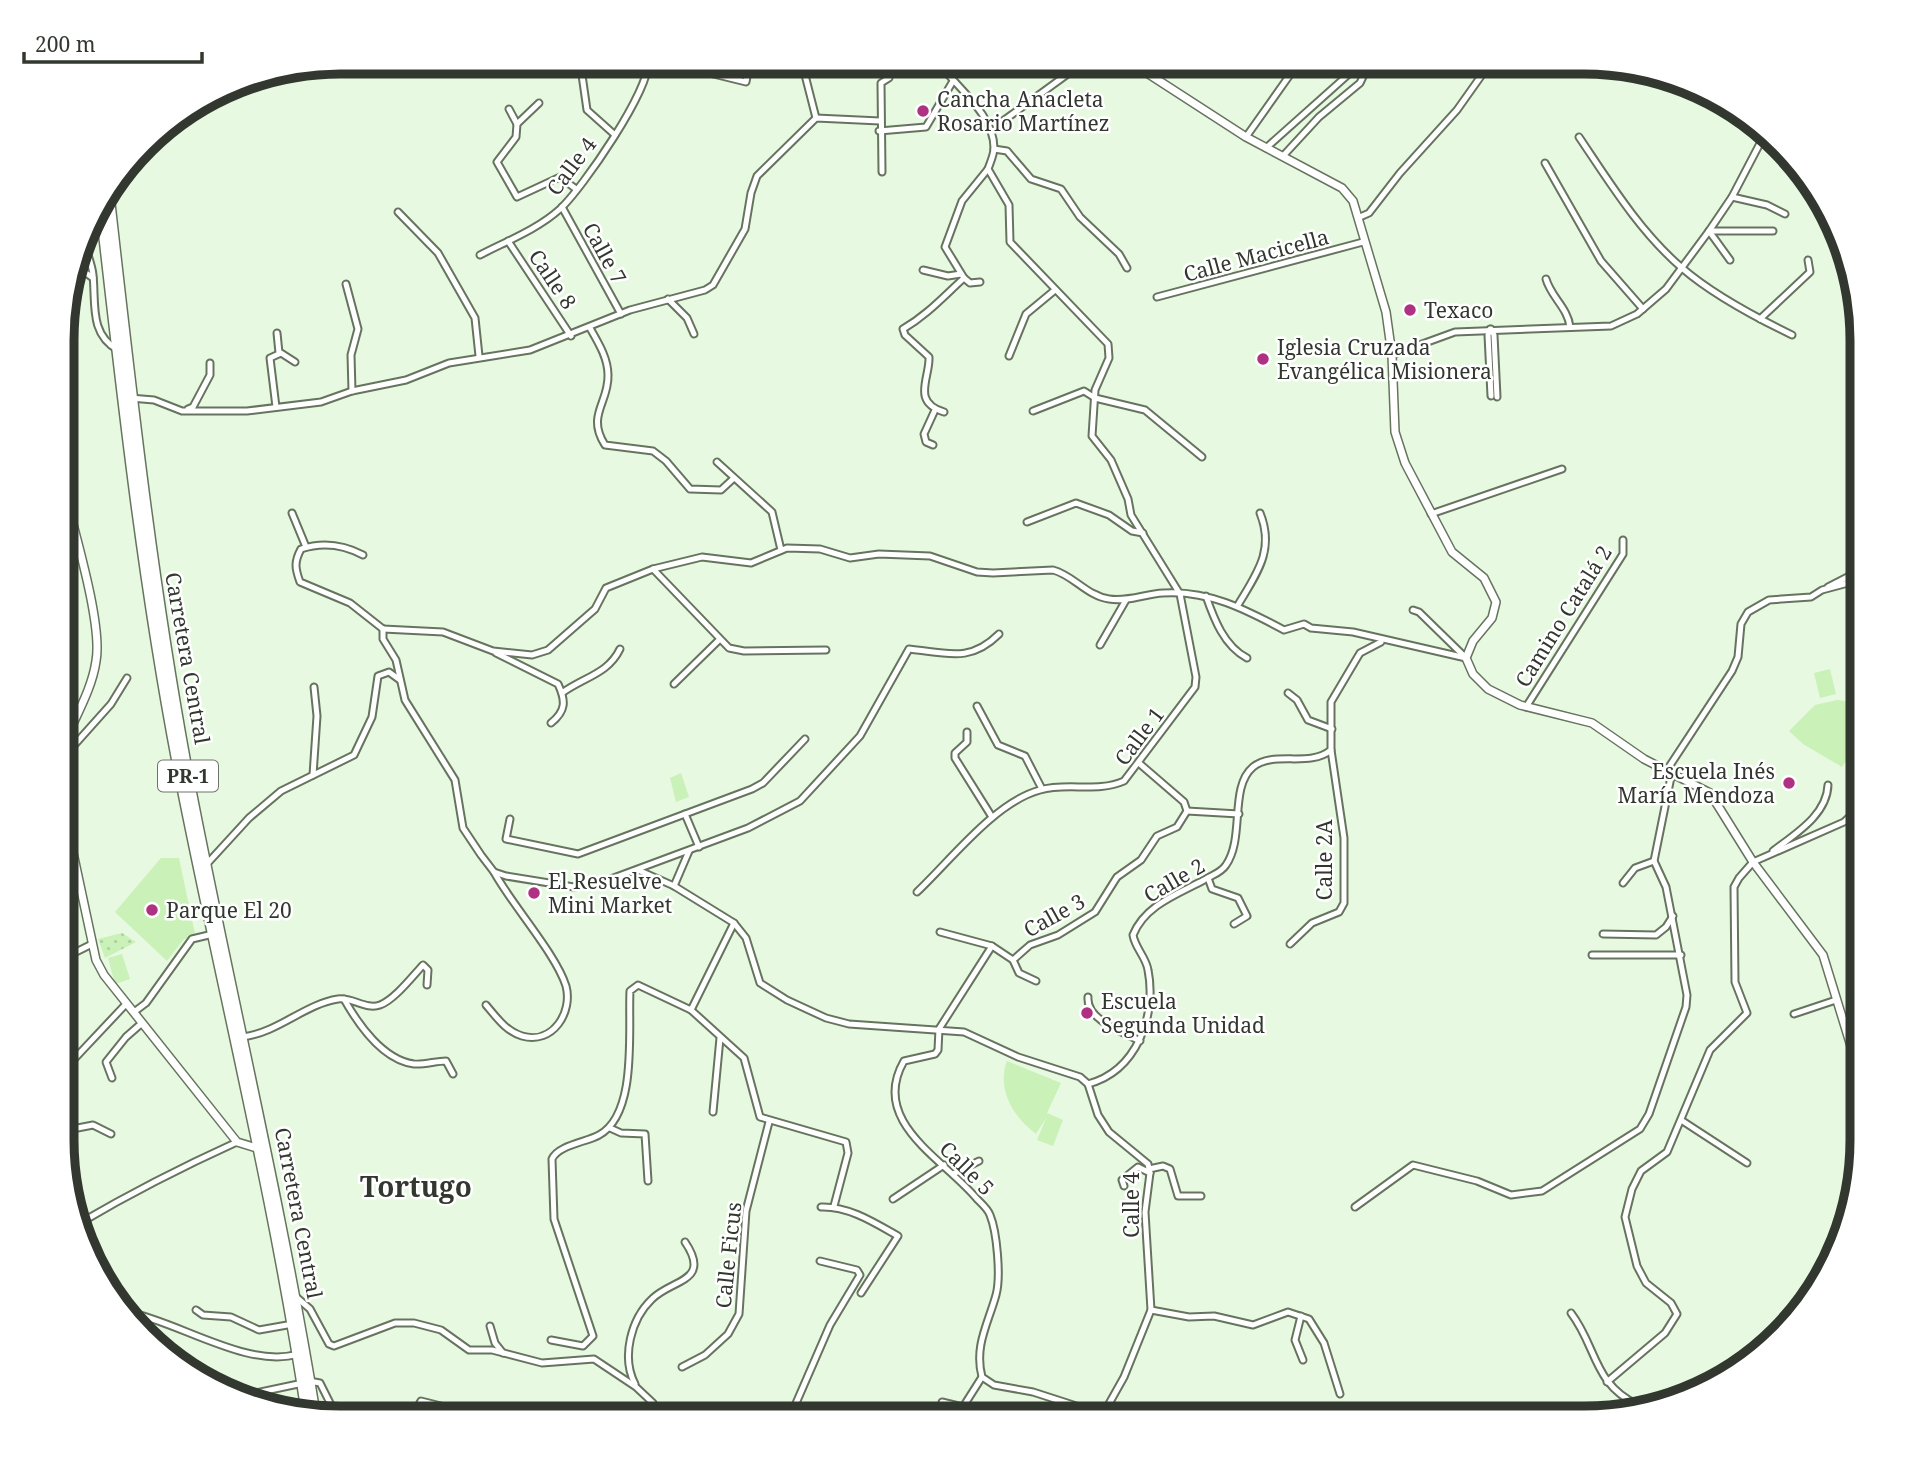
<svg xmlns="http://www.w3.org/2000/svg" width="1924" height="1479" font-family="'Noto Serif',serif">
  <defs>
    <pattern id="park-dots" width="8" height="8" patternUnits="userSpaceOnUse" patternTransform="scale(1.75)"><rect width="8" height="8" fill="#caf1b8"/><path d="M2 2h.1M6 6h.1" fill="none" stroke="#aecf9e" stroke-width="1.8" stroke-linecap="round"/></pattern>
  </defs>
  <rect width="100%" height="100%" fill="#e8f9e1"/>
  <g fill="#caf1b8">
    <path d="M 1830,669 L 1836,694 L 1820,698 L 1814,673 Z"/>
    <path d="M 1837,700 L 1862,703 L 1862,738 L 1842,767 L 1803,744 L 1789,731 L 1815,705 Z"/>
    <path d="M 681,773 L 689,797 L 676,802 L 670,778 Z"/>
    <path d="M 161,858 L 179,858 L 195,934 L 183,940 L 167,961 L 115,912 Z"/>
    <path d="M 122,954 L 130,979 L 115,984 L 108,958 Z"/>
    <path d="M 1007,1061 L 1061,1083 L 1047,1113 L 1063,1120 L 1053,1146 L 1037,1140 L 1046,1118 L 1036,1134 C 1014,1118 996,1089 1007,1061 Z"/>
  </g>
  <path fill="url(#park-dots)" d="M 122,933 L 136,942 L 105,958 L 98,939 Z"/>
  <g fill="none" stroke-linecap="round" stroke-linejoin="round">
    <g stroke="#66745f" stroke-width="9">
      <g id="minor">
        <path d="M 580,61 L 587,110 L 615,135"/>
        <path d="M 806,61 L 805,75 L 816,118"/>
        <path d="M 972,62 L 977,69 L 987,62"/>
        <path d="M 1041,62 L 1047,68 L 1069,73"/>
        <path d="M 693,69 L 746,82 L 750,61"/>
        <path d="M 1144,71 L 1151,62"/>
        <path d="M 539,103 L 517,124 L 516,137 L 497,162 L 517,197 L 560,177 L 576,189"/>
        <path d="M 509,109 L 517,124"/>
        <path d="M 1003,121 L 1069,73 L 1084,71 L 1096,62"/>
        <path d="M 879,131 L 926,127 L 953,81"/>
        <path d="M 1246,137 L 1299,62"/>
        <path d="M 1579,137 C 1610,183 1640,232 1682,268 C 1713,295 1755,317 1792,335"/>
        <path d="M 1266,148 L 1350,73 L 1347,62"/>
        <path d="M 994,149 L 1007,151 L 1031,179 L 1061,189 L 1080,217 L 1119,254 L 1127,268"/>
        <path d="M 1283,156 L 1319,117 L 1360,83 L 1370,62"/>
        <path d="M 1545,163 L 1601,261 L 1643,309"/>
        <path d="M 882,172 L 881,83 L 889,78"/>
        <path d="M 1732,197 L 1767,205 L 1785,214"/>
        <path d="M 562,207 L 621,314"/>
        <path d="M 398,212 L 438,253 L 475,318 L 479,356"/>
        <path d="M 1360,217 L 1369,213 L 1400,173 L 1457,110 L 1491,62"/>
        <path d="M 1709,231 L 1773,231"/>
        <path d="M 1709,231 L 1730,260"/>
        <path d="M 508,241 L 571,336"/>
        <path d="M 84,243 C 87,253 92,264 93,275 C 96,303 89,334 118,350"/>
        <path d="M 480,255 C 507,241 538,229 560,209 C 582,189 651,89 648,61"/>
        <path d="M 923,270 L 948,276 L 961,274"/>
        <path d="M 74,273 L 86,273 L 93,278"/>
        <path d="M 964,278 L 970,283 L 980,282"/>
        <path d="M 1546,279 C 1551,297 1568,308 1570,327"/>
        <path d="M 346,284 L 358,329 L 351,355 L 352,391"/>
        <path d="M 1157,297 L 1363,242"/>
        <path d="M 668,299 L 687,318 L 694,334"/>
        <path d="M 1760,319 L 1810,272 L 1808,260"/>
        <path d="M 590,328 C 598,342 608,358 608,375 C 609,403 586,415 605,445 L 653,451 L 666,461 L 690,489 L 721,490 L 734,478"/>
        <path d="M 1490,329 L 1488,335 L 1491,396"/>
        <path d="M 1491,329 L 1494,335 L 1497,397"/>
        <path d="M 277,333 L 279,353"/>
        <path d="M 1392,355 L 1455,332 L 1611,326 L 1637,314 L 1666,289 L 1709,231 L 1732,197 L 1767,130"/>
        <path d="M 1009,356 L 1026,314 L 1055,290"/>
        <path d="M 130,398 L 154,400 L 182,411 L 247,411 L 321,402 L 352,391 L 406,380 L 449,363 L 530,350 L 630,310 L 705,290 L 713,285 L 745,229 L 751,193 L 757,176 L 816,118 L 880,121"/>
        <path d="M 276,407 L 270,358 L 281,353 L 295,362"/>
        <path d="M 188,409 L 193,407 L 210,375 L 210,363"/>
        <path d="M 1033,411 L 1084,391 L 1095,398 L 1145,410 L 1202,457"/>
        <path d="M 944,412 C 911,402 930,378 929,357 L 905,335 L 903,329 C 927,315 943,297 964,278 L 945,247 L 962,201 L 988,169"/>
        <path d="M 933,445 L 926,442 L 924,434 L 935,410"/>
        <path d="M 717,462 L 772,512 L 781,550"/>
        <path d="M 292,513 L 306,547"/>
        <path d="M 1431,514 L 1562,469"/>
        <path d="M 1027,522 L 1076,503 L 1109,515 L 1132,531 L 1143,533"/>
        <path d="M 363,555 C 344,545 322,542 301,549 C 294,562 295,568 300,582 L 350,603 L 383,629"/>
        <path d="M 653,569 L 729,648 L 744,651 L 826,650"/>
        <path d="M 1828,587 L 1863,569"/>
        <path d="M 1206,596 C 1214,619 1224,646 1247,658"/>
        <path d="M 1238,605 C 1257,573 1275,550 1260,513"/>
        <path d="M 1413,610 L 1419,612 L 1464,656"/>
        <path d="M 383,629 L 443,632 L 493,651 L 532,655 L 548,650 L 595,609 L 606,588 L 653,569 L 702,557 L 751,563 L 787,548 L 820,549 L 850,558 L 879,554 L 930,556 L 977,572 L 993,573 L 1053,570 C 1073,575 1087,596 1109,599 C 1128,602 1145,594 1163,593 C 1208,590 1245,609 1284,630 L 1304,624 L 1311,628 L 1353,632 L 1466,658"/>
        <path d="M 383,629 L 383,639 L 396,660 L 405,700 L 455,780 L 463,828 L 481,855 L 494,872 L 506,876 L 574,887 L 608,880 L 748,828 L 800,801 L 860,736 L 909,649 C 947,653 970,663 999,634"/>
        <path d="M 1100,645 L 1126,600"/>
        <path d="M 496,653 L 558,684 C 566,701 566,711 551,723"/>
        <path d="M 674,684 L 719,640"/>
        <path d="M 562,693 C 584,677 608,674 620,649"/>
        <path d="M 1288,693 L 1297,700 L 1308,720 L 1332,729"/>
        <path d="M 977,706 L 998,745 L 1025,756 L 1042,789"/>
        <path d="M 1526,707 L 1623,554 L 1623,540"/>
        <path d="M 967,732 L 967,742 L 955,753 L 955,758 L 992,817"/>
        <path d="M 63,751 L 69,751 L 111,704 L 127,678"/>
        <path d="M 1667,770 L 1732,671 L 1738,657 L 1741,624 L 1748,612 L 1769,600 L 1811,597 L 1822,590 L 1863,579"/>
        <path d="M 313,775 L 317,716 L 314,687"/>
        <path d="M 1187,811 L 1239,814"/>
        <path d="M 685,814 L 699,847"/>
        <path d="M 510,819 L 506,839 L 578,854 L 752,789 L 763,783 L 805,739"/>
        <path d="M 1773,851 C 1795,834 1827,815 1828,785"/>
        <path d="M 205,866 L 249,818 L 281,791 L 354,755 L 372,717 L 378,676 L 389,672 L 400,680"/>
        <path d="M 638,870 L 674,886 L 734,923 L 746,938 L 760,983 L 787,1000 L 826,1018 L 849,1024 L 964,1032 L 1018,1057 L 1080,1077 L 1088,1084 L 1098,1115 L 1109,1132 L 1148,1164 L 1150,1173 L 1145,1212 L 1151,1310 L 1124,1377 L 1101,1418"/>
        <path d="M 1208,878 L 1212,889 L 1238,898 L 1247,916 L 1234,924"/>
        <path d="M 1623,883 L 1635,868 L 1654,861"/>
        <path d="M 674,886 L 689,851"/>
        <path d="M 917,892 C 951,860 995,802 1040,790 C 1067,782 1097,793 1124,781 L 1195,687 L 1196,677 L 1180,594 L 1131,515 L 1128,499 L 1111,460 L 1092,436 L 1095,390 L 1109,358 L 1108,344 L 1010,242 L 1009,205 L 988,169 C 990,163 994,155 994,148 C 994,114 956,87 938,62"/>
        <path d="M 940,932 L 992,946 L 1013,960 L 1030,945 L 1058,935 L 1095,912 L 1117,877 L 1141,860 L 1157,836 L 1177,827 L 1187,811 L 1184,802 L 1140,764"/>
        <path d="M 1603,934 L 1656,935 L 1666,927 L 1673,916"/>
        <path d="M 1290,944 L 1312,923 L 1339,912 L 1344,903 L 1344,838 L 1331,750"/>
        <path d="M 992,946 L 939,1029 L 938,1050 L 935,1054 L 904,1061 C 869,1122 944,1159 977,1199 C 981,1203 988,1209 990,1215 C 997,1232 1001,1277 996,1295 C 988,1324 974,1346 982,1377 L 994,1385 L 1033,1392 L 1101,1414"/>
        <path d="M 1592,955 L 1681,955"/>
        <path d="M 62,959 L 92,944"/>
        <path d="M 1013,960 L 1019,973 L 1036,981"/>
        <path d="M 1088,997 C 1086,1020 1123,1032 1140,1041"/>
        <path d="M 344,999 C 358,1024 383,1060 414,1064 C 424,1065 436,1061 446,1061 L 453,1074"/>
        <path d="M 486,1005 C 497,1018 506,1031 522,1036 C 553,1045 573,1012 566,986 C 556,954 512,905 494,872"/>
        <path d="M 691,1010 L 734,923"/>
        <path d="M 134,1012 L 146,1003 L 192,939 L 213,934"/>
        <path d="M 1794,1014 L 1836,1000"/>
        <path d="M 243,1037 C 279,1032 305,1004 338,999 C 352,997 366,1010 380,1005 C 394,1000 412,977 423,965 L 428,970 L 427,985"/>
        <path d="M 62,1072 L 126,1004"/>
        <path d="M 112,1078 L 106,1062 L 126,1037 L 142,1023"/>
        <path d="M 1088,1084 C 1137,1071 1157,1015 1148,970 C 1146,957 1135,948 1133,935 C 1145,905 1178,894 1204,880 C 1212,875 1221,873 1226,865 C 1245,838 1229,787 1253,767 C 1274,750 1309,768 1331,750 L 1331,702 L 1360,653 L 1381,642"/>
        <path d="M 713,1112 L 720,1038"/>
        <path d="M 1681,1120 L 1747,1163"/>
        <path d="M 610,1128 L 621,1133 L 645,1134 L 648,1181"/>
        <path d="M 62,1131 L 93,1125 L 111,1134"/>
        <path d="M 1149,1169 L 1163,1166 L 1170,1169 L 1178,1196 L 1201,1196"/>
        <path d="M 953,1174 L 979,1161"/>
        <path d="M 1124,1186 L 1122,1180 L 1138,1167 L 1150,1173"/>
        <path d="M 893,1199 L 944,1165"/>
        <path d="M 821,1207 C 849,1206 875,1223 898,1236 L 861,1293"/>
        <path d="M 1355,1207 L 1413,1165 L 1477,1181 L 1511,1195 L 1542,1191 L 1640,1129 L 1649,1114 L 1686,1007 L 1687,995 L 1666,887 L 1654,861 L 1672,772"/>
        <path d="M 80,1223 C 131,1193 182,1167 237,1142"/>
        <path d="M 295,1296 L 310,1309 L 329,1344 L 334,1346 L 395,1323 L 414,1323 L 441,1330 L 469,1350 L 492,1350 L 542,1363 L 594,1359 L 636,1387 L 653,1403 L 656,1417"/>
        <path d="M 196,1310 L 203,1315 L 231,1317 L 259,1330 L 293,1324"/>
        <path d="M 1151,1310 L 1189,1317 L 1214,1316 L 1253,1325 L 1288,1312 L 1309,1319 L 1324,1343 L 1340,1394"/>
        <path d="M 128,1312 C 179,1322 248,1369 298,1354"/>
        <path d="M 1571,1313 C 1597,1347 1593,1384 1638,1405"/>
        <path d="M 1301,1316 L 1295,1340 L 1303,1360"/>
        <path d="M 490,1326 L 495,1343 L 503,1353"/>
        <path d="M 551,1340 L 583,1346 L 593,1336 L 554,1219 L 552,1159 C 558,1145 587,1142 599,1135 C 638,1114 628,1029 630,991 L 638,985 L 691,1010 L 744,1058 L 760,1117 L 846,1142 L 848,1153 L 834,1206"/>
        <path d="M 682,1367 L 705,1355 L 728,1334 L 739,1314 L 746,1211 L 769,1122"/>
        <path d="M 309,1381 L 320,1383 L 337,1417"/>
        <path d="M 1607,1382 L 1665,1333 L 1677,1314 L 1671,1303 L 1646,1283 L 1637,1266 L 1625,1217 L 1632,1189 L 1641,1171 L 1667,1152 L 1710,1050 L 1747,1013 L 1735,982 L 1734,887 L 1739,878 L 1753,862 L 1844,822 L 1862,805"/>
        <path d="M 635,1384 C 621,1357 631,1319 652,1299 C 672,1279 712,1282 685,1242"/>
        <path d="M 237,1397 L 303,1383"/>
        <path d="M 942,1402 L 963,1407 L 982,1377"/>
        <path d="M 412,1417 L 421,1401 L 441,1406 L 452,1417"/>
        <path d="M 790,1417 L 830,1325 L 860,1275 L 857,1270 L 820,1261"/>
      </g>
    </g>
    <g stroke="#66745f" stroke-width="10">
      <g id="tertiary">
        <path d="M 1130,62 L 1246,137 L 1342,188 L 1353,201 L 1386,312 L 1392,355 L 1395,432 L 1405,463 L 1452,552 L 1484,578 L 1496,602 L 1492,618 L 1473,641 L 1466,658 L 1473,674 L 1488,689 L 1520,705 L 1592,723 L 1644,759 L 1710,793 L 1753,862 L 1823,955 L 1862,1082"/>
        <path d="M 63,746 C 74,719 92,690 96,661 C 103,624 73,527 63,486"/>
        <path d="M 63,806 L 96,960 L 104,975 L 237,1142 L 263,1150"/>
      </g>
    </g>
    <g stroke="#66745f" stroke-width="13">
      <g id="trunk">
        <path d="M 108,190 C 130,384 151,579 187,772 C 228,987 280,1199 315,1416"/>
        <path d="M 100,198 C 122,392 143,585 180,775 C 222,988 275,1199 307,1414"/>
      </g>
    </g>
    <use href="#minor" stroke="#fff" stroke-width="5"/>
    <use href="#tertiary" stroke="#fff" stroke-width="7"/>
    <use href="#trunk" stroke="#fff" stroke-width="10"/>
  </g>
  <g fill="#af3282" stroke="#fff" stroke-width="2.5">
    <circle cx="923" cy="111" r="7"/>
    <circle cx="1410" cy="310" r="7"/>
    <circle cx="1263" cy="359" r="7"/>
    <circle cx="1789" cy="783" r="7"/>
    <circle cx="534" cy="893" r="7"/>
    <circle cx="152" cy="910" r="7"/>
    <circle cx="1087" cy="1013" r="7"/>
  </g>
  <g text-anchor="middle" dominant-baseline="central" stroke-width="5" stroke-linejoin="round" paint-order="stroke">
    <rect fill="#fff" stroke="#70746d" stroke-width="2" x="158" y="760.5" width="60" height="31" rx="5"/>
    <g font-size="19" font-weight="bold" fill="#32382f">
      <text x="188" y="776">PR-1</text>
    </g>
    <g font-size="21" fill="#32382f" stroke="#fff" text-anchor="start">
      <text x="937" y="99">Cancha Anacleta<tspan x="937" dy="24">Rosario Martínez</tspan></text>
      <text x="1424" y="310">Texaco</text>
      <text x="1277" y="347">Iglesia Cruzada<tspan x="1277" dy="24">Evangélica Misionera</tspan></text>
      <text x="1775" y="771" text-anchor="end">Escuela Inés<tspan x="1775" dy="24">María Mendoza</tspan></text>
      <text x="548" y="881">El Resuelve<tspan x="548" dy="24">Mini Market</tspan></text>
      <text x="166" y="910">Parque El 20</text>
      <text x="1101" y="1001">Escuela<tspan x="1101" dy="24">Segunda Unidad</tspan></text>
    </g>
    <g font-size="21" fill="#32382f" stroke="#fff">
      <text transform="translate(571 166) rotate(-53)">Calle 4</text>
      <text transform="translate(605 253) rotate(61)">Calle 7</text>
      <text transform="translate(1256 255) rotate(-15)">Calle Macicella</text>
      <text transform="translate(553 279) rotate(56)">Calle 8</text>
      <text transform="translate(1563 616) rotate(-58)">Camino Catalá 2</text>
      <text transform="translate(188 658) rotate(80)">Carretera Central</text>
      <text transform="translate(1139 736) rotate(-53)">Calle 1</text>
      <text transform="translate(1324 860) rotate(-90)">Calle 2A</text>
      <text transform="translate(1174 880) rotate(-30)">Calle 2</text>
      <text transform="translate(1054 915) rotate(-29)">Calle 3</text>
      <text transform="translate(967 1168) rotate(45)">Calle 5</text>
      <text transform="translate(1131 1205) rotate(-90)">Calle 4</text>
      <text transform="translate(299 1213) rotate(79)">Carretera Central</text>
      <text transform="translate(728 1255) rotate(-84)">Calle Ficus</text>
    </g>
    <g font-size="28" font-weight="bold" fill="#32382f" stroke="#fff">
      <text x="416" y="1186">Tortugo</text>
    </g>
  </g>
  <path d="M0 0H1924V1479H0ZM340 74H1584A266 266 0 0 1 1850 340V1140A266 266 0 0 1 1584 1406H340A266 266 0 0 1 74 1140V340A266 266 0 0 1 340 74Z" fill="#fff" fill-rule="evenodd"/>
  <path fill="none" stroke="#32382f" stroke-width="9" d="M340 74H1584A266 266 0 0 1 1850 340V1140A266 266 0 0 1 1584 1406H340A266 266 0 0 1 74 1140V340A266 266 0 0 1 340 74Z"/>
  <path d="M24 52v10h178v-10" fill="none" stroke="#32382f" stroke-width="3.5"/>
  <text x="35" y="52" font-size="21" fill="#32382f" stroke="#ffffff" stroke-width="5" paint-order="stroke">200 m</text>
</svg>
